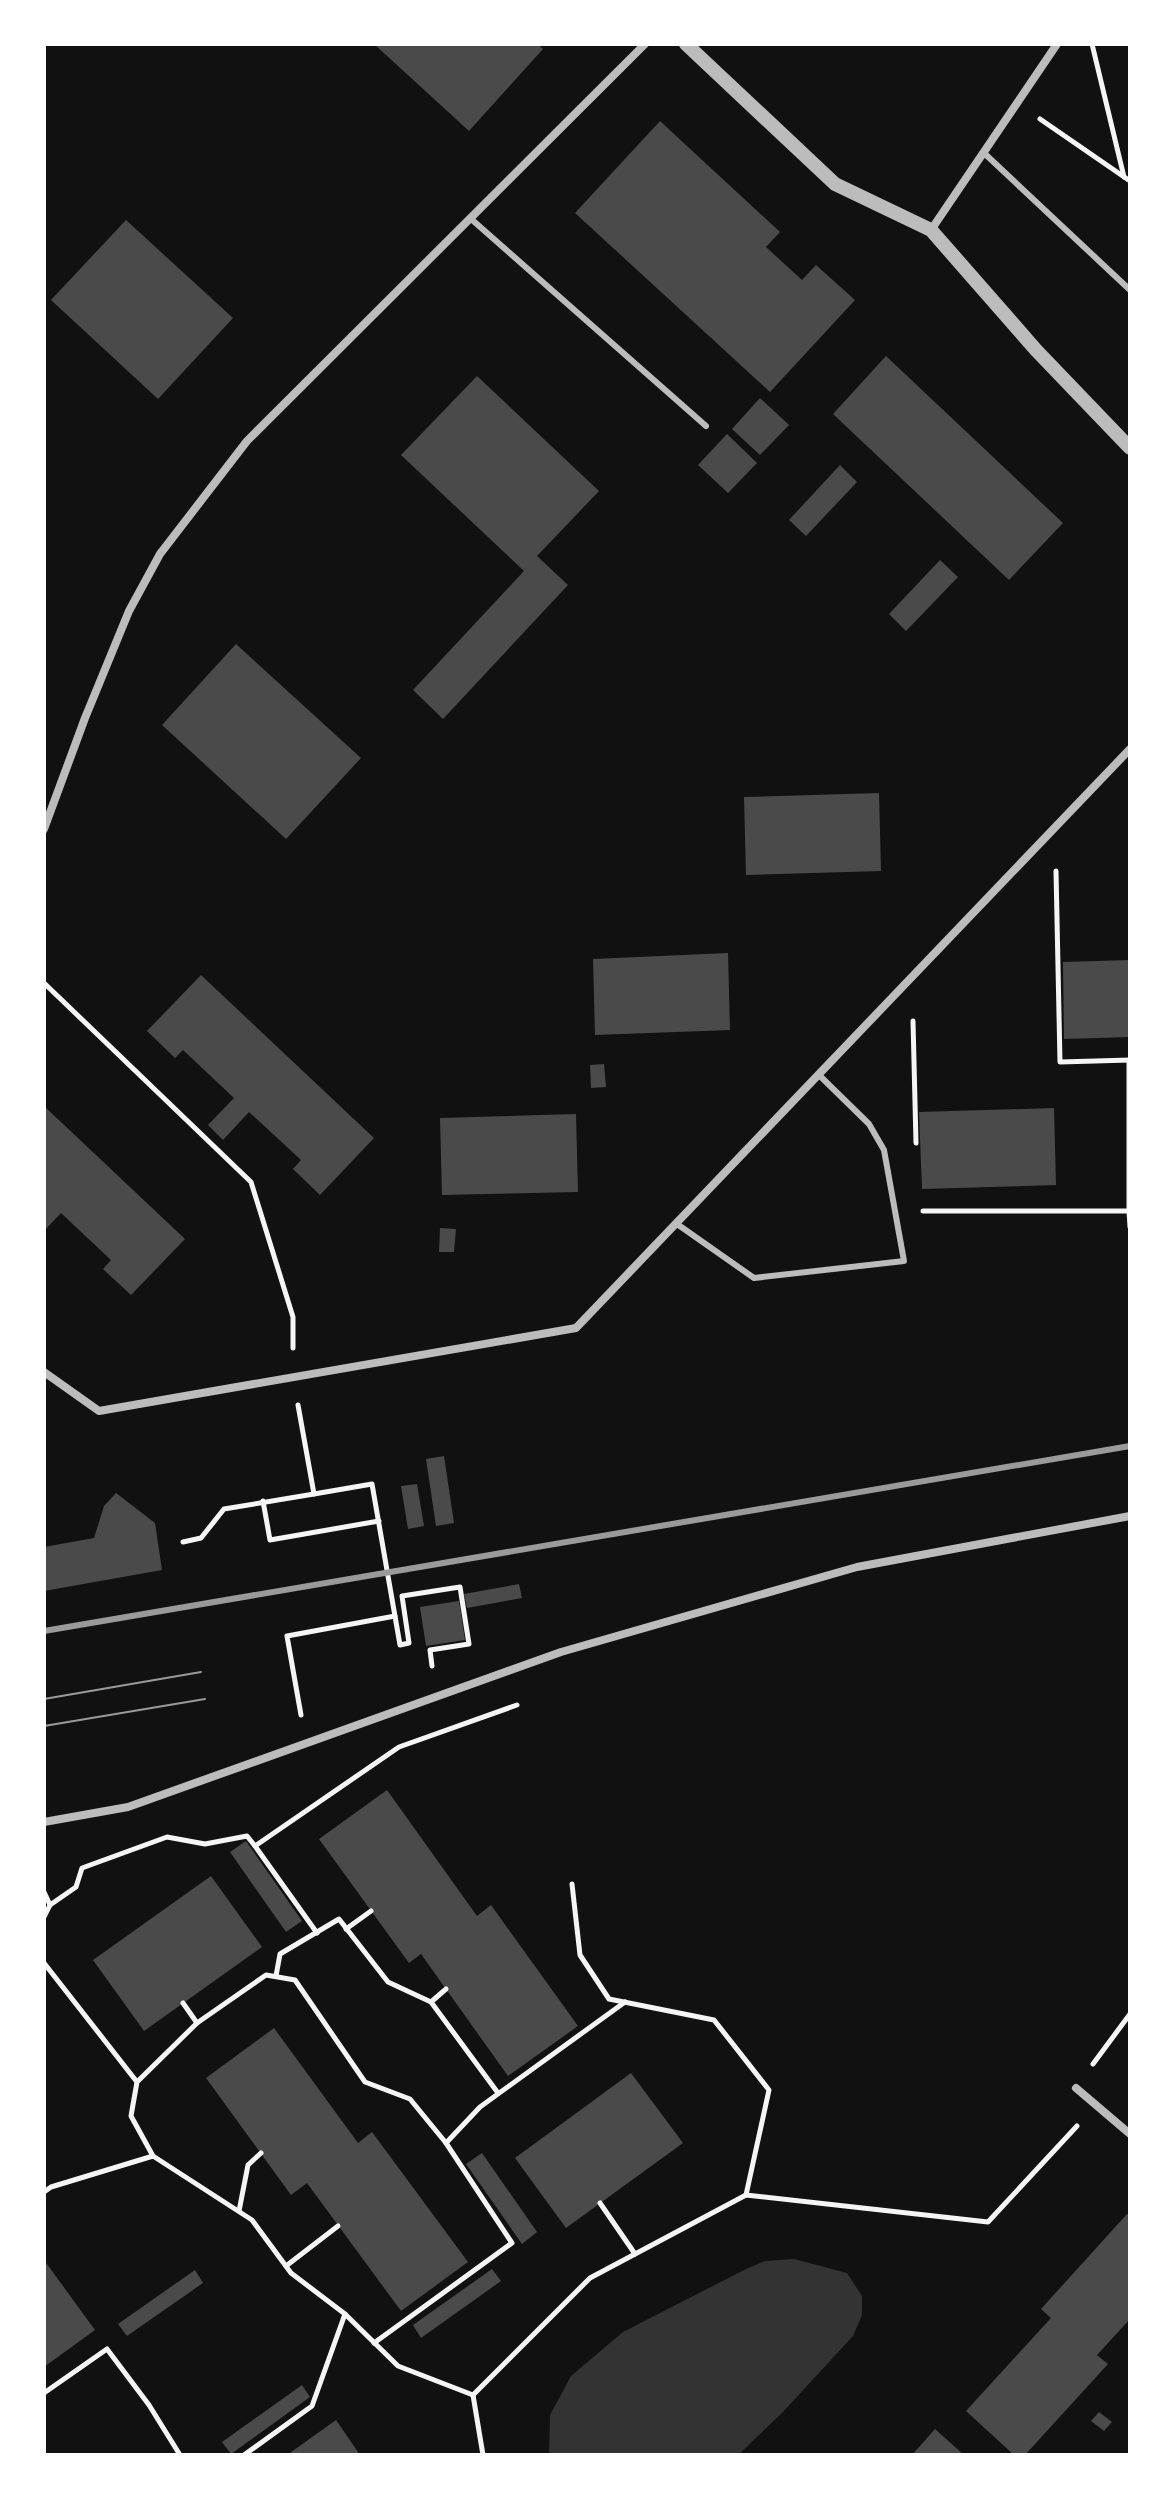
<svg xmlns="http://www.w3.org/2000/svg" width="1174" height="2499" font-family="Roboto,sans-serif">
  <rect width="100%" height="100%" fill="#111"/>
  <path fill="#333" d="M 794,2259 L 847,2273 L 862,2296 L 862,2315 L 853,2336 L 782,2413 L 738,2455 L 549,2455 L 550,2415 L 571,2376 L 623,2332 L 746,2269 L 765,2261 Z"/>
  <g fill="#4a4a4a">
    <path d="M 374,44 L 537,44 L 543,49 L 469,131 Z"/>
    <path d="M 660,121 L 780,232 L 766,247 L 802,280 L 816,265 L 855,300 L 770,392 L 575,213 Z"/>
    <path d="M 126,220 L 233,318 L 158,399 L 51,300 Z"/>
    <path d="M 886,356 L 1063,523 L 1009,580 L 833,414 Z"/>
    <path d="M 477,376 L 599,491 L 537,556 L 568,585 L 443,719 L 413,690 L 524,571 L 401,455 Z"/>
    <path d="M 760,398 L 789,425 L 760,455 L 732,429 Z"/>
    <path d="M 727,434 L 757,463 L 728,493 L 698,465 Z"/>
    <path d="M 840,465 L 857,482 L 806,536 L 789,520 Z"/>
    <path d="M 940,560 L 958,577 L 906,631 L 889,614 Z"/>
    <path d="M 236,644 L 361,758 L 286,839 L 162,725 Z"/>
    <path d="M 879,793 L 881,871 L 746,875 L 744,797 Z"/>
    <path d="M 728,953 L 730,1030 L 595,1035 L 593,959 Z"/>
    <path d="M 1130,960 L 1130,1037 L 1064,1039 L 1063,962 Z"/>
    <path d="M 201,975 L 374,1138 L 320,1195 L 293,1169 L 301,1160 L 249,1112 L 223,1140 L 208,1125 L 234,1098 L 183,1050 L 175,1058 L 147,1031 Z"/>
    <path d="M 604,1064 L 606,1087 L 591,1088 L 590,1065 Z"/>
    <path d="M 44,1106 L 185,1239 L 131,1295 L 103,1269 L 111,1260 L 61,1213 L 44,1231 Z"/>
    <path d="M 1054,1108 L 1056,1185 L 922,1189 L 919,1112 Z"/>
    <path d="M 576,1114 L 578,1192 L 442,1195 L 440,1118 Z"/>
    <path d="M 440,1228 L 456,1229 L 454,1252 L 439,1252 Z"/>
    <path d="M 444,1456 L 454,1523 L 436,1526 L 426,1459 Z"/>
    <path d="M 417,1484 L 424,1526 L 408,1529 L 401,1486 Z"/>
    <path d="M 116,1493 L 155,1523 L 162,1570 L 44,1591 L 44,1547 L 94,1538 L 104,1506 Z"/>
    <path d="M 519,1584 L 522,1598 L 467,1608 L 464,1594 Z"/>
    <path d="M 459,1601 L 465,1640 L 426,1646 L 420,1607 Z"/>
    <path d="M 387,1790 L 477,1916 L 491,1905 L 578,2026 L 508,2076 L 421,1954 L 409,1963 L 319,1839 Z"/>
    <path d="M 246,1841 L 302,1921 L 286,1932 L 230,1852 Z"/>
    <path d="M 211,1876 L 262,1947 L 144,2031 L 93,1960 Z"/>
    <path d="M 274,2028 L 358,2143 L 372,2132 L 468,2262 L 401,2311 L 307,2183 L 291,2195 L 206,2078 Z"/>
    <path d="M 631,2073 L 683,2143 L 566,2228 L 515,2158 Z"/>
    <path d="M 482,2153 L 537,2232 L 522,2244 L 466,2164 Z"/>
    <path d="M 1127,2214 L 1130,2216 L 1130,2319 L 1097,2355 L 1108,2364 L 1025,2455 L 1014,2455 L 966,2411 L 1051,2318 L 1041,2309 Z"/>
    <path d="M 44,2260 L 95,2330 L 44,2367 Z"/>
    <path d="M 492,2269 L 501,2281 L 421,2338 L 413,2325 Z"/>
    <path d="M 195,2270 L 203,2283 L 127,2336 L 118,2324 Z"/>
    <path d="M 302,2385 L 310,2397 L 231,2454 L 222,2442 Z"/>
    <path d="M 1099,2412 L 1112,2422 L 1104,2431 L 1091,2421 Z"/>
    <path d="M 336,2420 L 360,2455 L 287,2455 Z"/>
    <path d="M 935,2429 L 964,2455 L 912,2455 Z"/>
  </g>
  <g fill="none" stroke-linecap="round" stroke-linejoin="round">
    <g stroke="#f5f5f5" stroke-width="5">
      <path d="M 1092,44 L 1124,177"/>
      <path d="M 1040,119 L 1130,181"/>
      <path d="M 1056,871 L 1060,1062 L 1130,1060"/>
      <path d="M 44,983 L 251,1182 L 293,1317 L 293,1348"/>
      <path d="M 913,1021 L 916,1143"/>
      <path d="M 1129,1060 L 1129,1211"/>
      <path d="M 923,1211 L 1129,1211 L 1130,1227"/>
      <path d="M 298,1405 L 314,1494 L 372,1484 L 400,1645 L 409,1643 L 402,1596 L 460,1587 L 469,1644 L 430,1650 L 432,1666"/>
      <path d="M 263,1501 L 270,1540 L 379,1521"/>
      <path d="M 183,1542 L 201,1538 L 224,1509 L 314,1494"/>
      <path d="M 301,1715 L 287,1636 L 395,1616"/>
      <path d="M 572,1884 L 580,1955 L 609,1999 L 714,2020 L 769,2090 L 746,2195"/>
      <path d="M 44,1892 L 50,1905"/>
      <path d="M 44,1917 L 50,1905 L 76,1887 L 82,1868 L 167,1837 L 205,1844 L 247,1836 L 255,1846"/>
      <path d="M 346,1929 L 371,1911"/>
      <path d="M 317,1933 L 255,1846 L 399,1747 L 517,1705"/>
      <path d="M 44,1963 L 137,2082"/>
      <path d="M 276,1976 L 280,1954 L 339,1919 L 388,1982 L 431,2002 L 498,2093"/>
      <path d="M 431,2002 L 446,1989"/>
      <path d="M 183,2003 L 197,2023"/>
      <path d="M 1093,2064 L 1130,2014"/>
      <path d="M 153,2156 L 131,2116 L 137,2082 L 197,2023 L 266,1975 L 295,1980 L 365,2082 L 410,2099 L 446,2143"/>
      <path d="M 44,2192 L 51,2187 L 153,2156 L 252,2220 L 291,2273 L 345,2314 L 398,2366 L 473,2395 L 590,2278 L 746,2195 L 988,2222 L 1077,2126"/>
      <path d="M 600,2203 L 635,2254"/>
      <path d="M 239,2211 L 248,2165 L 261,2153"/>
      <path d="M 286,2266 L 338,2226"/>
      <path d="M 374,2343 L 512,2243 L 446,2143 L 480,2107 L 625,2002"/>
      <path d="M 44,2393 L 107,2349 L 149,2405 L 180,2455"/>
      <path d="M 473,2395 L 483,2455"/>
      <path d="M 244,2455 L 312,2406 L 345,2314"/>
    </g>
    <g stroke="#bcbcbc" stroke-width="6">
      <path d="M 984,153 L 1130,290"/>
      <path d="M 470,218 L 706,426"/>
      <path d="M 677,1224 L 754,1278 L 904,1261 L 884,1150 L 869,1124 L 819,1075"/>
    </g>
    <g stroke="#bcbcbc" stroke-width="8">
      <path d="M 931,230 L 1057,44"/>
      <path d="M 44,829 L 85,718 L 129,611 L 160,554 L 247,441 L 645,44"/>
      <path d="M 44,1372 L 99,1411 L 576,1328 L 1130,749"/>
      <path d="M 44,1822 L 128,1807 L 561,1652 L 857,1567 L 1130,1516"/>
      <path d="M 1076,2088 L 1130,2134"/>
    </g>
    <path stroke="#bcbcbc" stroke-width="14" d="M 686,44 L 835,184 L 931,230 L 1036,350 L 1130,448"/>
    <g stroke="#9a9a9a" stroke-width="2">
      <path d="M 44,1699 L 201,1672"/>
      <path d="M 44,1726 L 205,1699"/>
    </g>
    <path stroke="#9a9a9a" stroke-width="6" d="M 44,1631 L 1130,1446"/>
  </g>
  <rect width="1174" height="2499" fill="none" stroke="#ffffff" stroke-width="92"/>
</svg>
